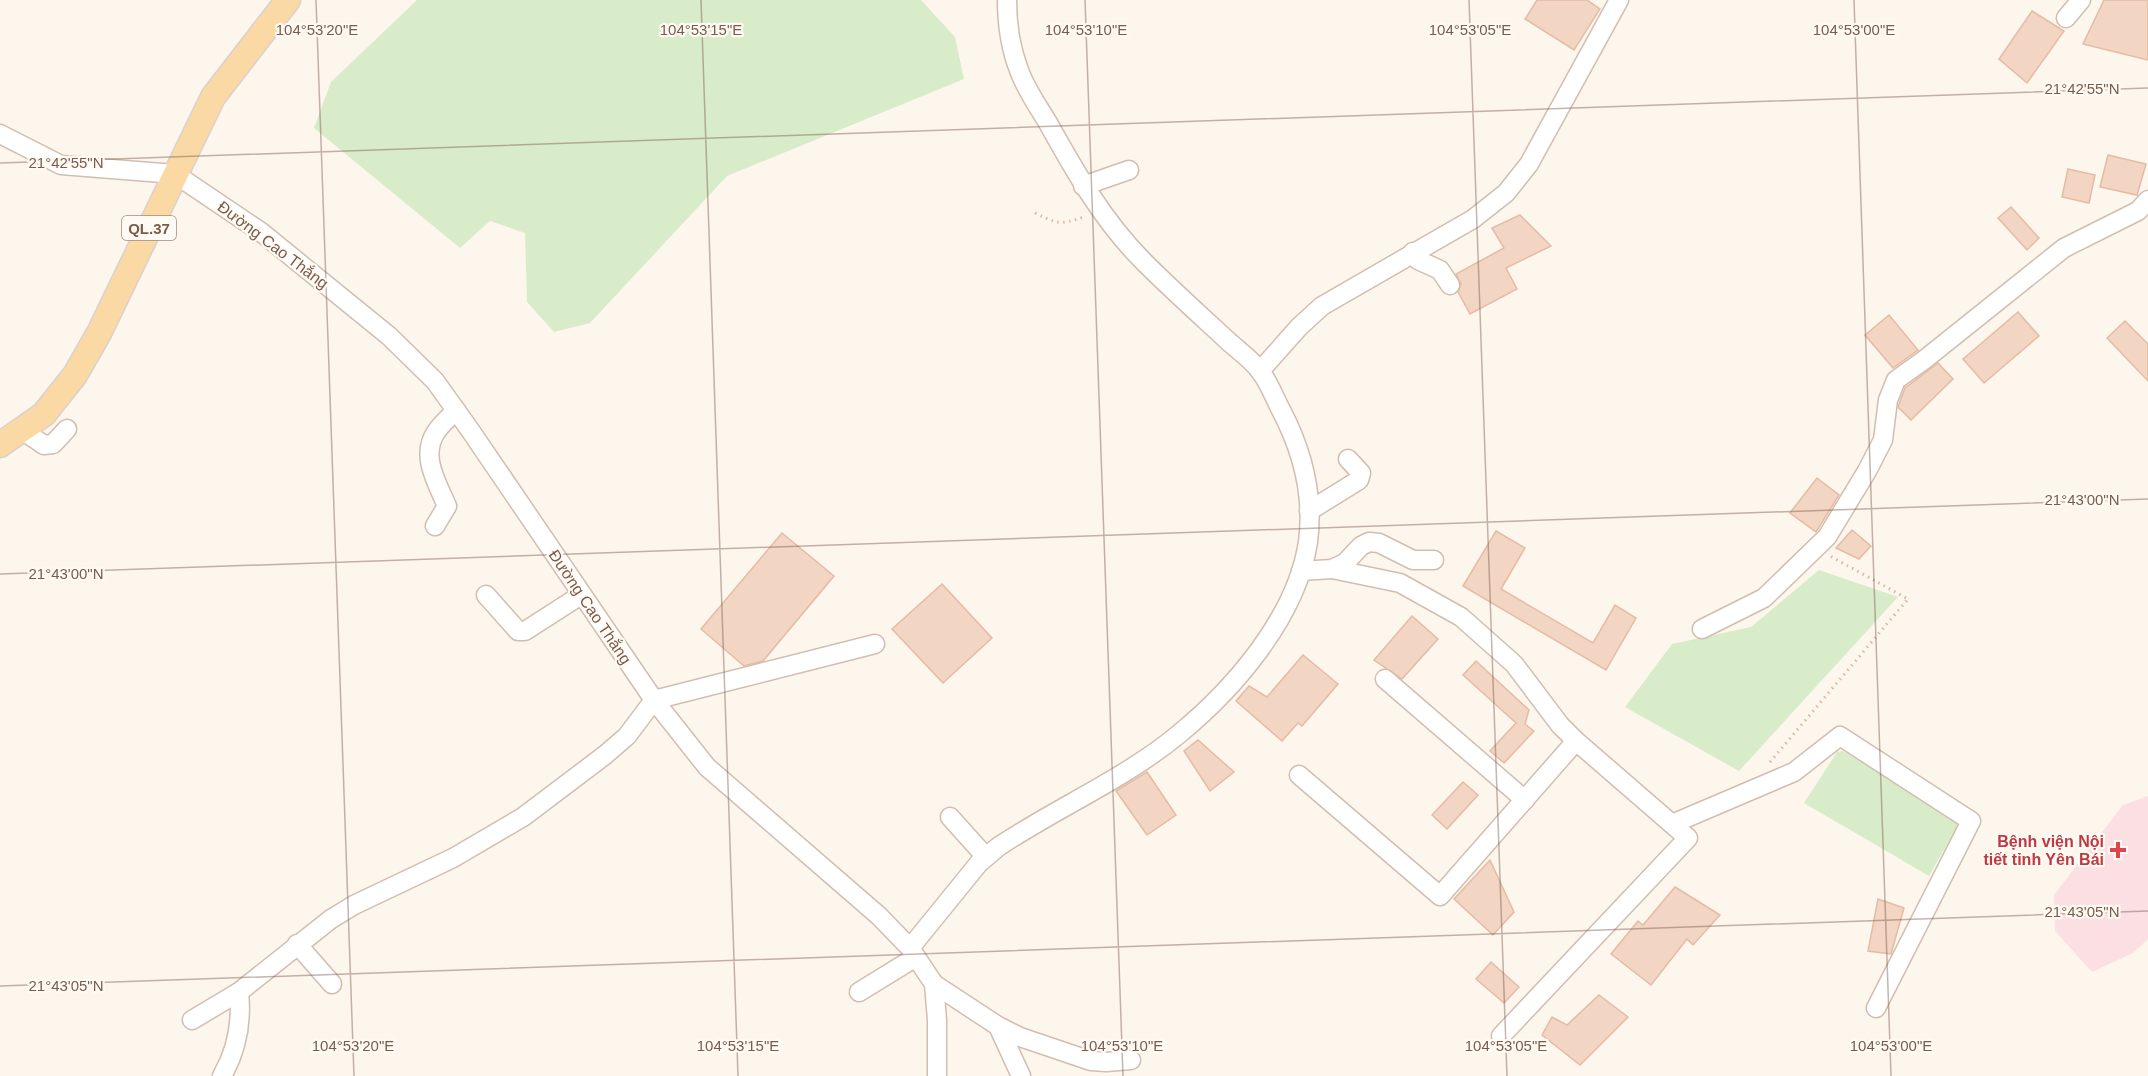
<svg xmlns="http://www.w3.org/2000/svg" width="2148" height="1076" font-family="Arial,sans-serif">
  <rect width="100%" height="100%" fill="#fdf6ec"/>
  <path fill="#fbdfe3" d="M 2148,796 L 2148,939 L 2133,953 L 2092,972 L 2055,931 L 2054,895 L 2123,805 Z"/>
  <g fill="#d8ecc9">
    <path d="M 417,0 L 921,0 L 955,37 L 964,79 L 727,176 L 590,323 L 554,332 L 527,302 L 525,233 L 490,221 L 460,248 L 314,128 L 331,82 Z"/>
    <path d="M 1819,570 L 1898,597 L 1739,771 L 1625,707 L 1672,644 L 1751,627 Z"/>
    <path d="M 1843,751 L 1961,820 L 1929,876 L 1804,803 L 1837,752 Z"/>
  </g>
  <g fill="#f3d5c3" stroke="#e6bba3" stroke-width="1.5">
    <path d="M 1537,0 L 1587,0 L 1600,9 L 1574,50 L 1525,19 Z"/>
    <path d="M 2104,0 L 2148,0 L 2148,60 L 2083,44 Z"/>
    <path d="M 2032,11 L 2064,31 L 2027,83 L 1999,59 Z"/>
    <path d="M 2108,155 L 2146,164 L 2137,195 L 2100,187 Z"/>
    <path d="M 2068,169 L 2095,175 L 2089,203 L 2062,197 Z"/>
    <path d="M 2011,207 L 2039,238 L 2027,250 L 1998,218 Z"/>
    <path d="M 1520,215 L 1551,246 L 1506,268 L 1517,289 L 1470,314 L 1458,292 L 1461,284 L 1456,274 L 1504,248 L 1492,228 Z"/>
    <path d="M 2018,312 L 2039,336 L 1984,383 L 1963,359 Z"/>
    <path d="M 1889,315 L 1918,350 L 1893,368 L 1865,335 Z"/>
    <path d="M 2125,321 L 2148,344 L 2148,381 L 2107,338 Z"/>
    <path d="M 1938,363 L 1953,379 L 1911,420 L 1898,407 L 1905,388 Z"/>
    <path d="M 1817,478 L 1839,495 L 1816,532 L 1790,513 Z"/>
    <path d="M 1852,530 L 1871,546 L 1859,559 L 1836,548 Z"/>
    <path d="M 1496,531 L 1525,548 L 1501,589 L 1593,643 L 1615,605 L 1636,618 L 1606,670 L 1463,586 Z"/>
    <path d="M 782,533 L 834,576 L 763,661 L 744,666 L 701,629 Z"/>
    <path d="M 942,584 L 992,638 L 943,683 L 892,629 Z"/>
    <path d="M 1412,616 L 1438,639 L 1402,679 L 1374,660 Z"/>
    <path d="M 1303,655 L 1338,684 L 1302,726 L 1298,723 L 1282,741 L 1236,701 L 1249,686 L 1267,697 Z"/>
    <path d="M 1476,661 L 1529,710 L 1525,724 L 1534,731 L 1504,763 L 1490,751 L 1516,723 L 1463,675 Z"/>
    <path d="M 1198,740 L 1234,772 L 1210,791 L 1184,751 Z"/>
    <path d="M 1147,772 L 1176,815 L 1147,835 L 1116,791 Z"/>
    <path d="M 1463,782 L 1478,795 L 1447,829 L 1432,815 Z"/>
    <path d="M 1490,860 L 1514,912 L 1493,935 L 1454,899 Z"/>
    <path d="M 1675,887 L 1720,915 L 1693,945 L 1687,939 L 1651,985 L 1611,954 L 1638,921 L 1643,925 Z"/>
    <path d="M 1878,899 L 1904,908 L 1891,954 L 1868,951 Z"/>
    <path d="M 1491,962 L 1519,987 L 1504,1003 L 1476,979 Z"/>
    <path d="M 1599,995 L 1628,1017 L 1580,1065 L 1542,1035 L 1552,1017 L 1567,1025 Z"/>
  </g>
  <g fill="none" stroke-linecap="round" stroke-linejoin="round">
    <g stroke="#d1beb0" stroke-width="21">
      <g id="minor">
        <path d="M 2066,18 L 2081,0"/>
        <path d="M 0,134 L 61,165 L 175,174 L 261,232 L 389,336 L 435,381 L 470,430 L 654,700 L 707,767 L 879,916 L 910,948 L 934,984 L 937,1020 L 937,1076"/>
        <path d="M 1083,186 L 1129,170"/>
        <path d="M 1413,252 L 1418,260 L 1440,270 L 1450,285"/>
        <path d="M 1260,371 L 1299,327 L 1322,306 L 1473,219 L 1506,193 L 1529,164 L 1619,0"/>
        <path d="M 22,430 L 44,445 L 53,444 L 67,429"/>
        <path d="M 1309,511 L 1359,480 L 1361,473 L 1348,459"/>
        <path d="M 435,526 L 447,506 C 437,483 420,456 436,432 C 441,424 450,417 456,410"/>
        <path d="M 1332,569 L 1400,583 L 1461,617 L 1514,664 L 1560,725 L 1576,741 L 1688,838 L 1501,1036"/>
        <path d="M 1301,571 L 1332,569 L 1345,563 L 1361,546 L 1369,542 L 1379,543 L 1413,560 L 1434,560"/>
        <path d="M 486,595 L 518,631 L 525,631 L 581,595"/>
        <path d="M 1702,629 L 1764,598 L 1827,537 L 1867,471 L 1883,440 L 1888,400 L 1896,380 L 1924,360 L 2064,248 L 2138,211 L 2148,200"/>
        <path d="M 1385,679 L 1525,800"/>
        <path d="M 1299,775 L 1440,896 L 1576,741"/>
        <path d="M 950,817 L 986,857"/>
        <path d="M 1672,824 L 1794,772 L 1840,736 L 1971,821 L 1876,1008"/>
        <path d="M 297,944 L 332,984"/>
        <path d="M 910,948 L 979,863 L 998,847 C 1056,808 1125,779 1179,734 C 1235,688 1297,616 1308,542 C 1314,496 1302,450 1281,410 C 1274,397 1269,382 1260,371 C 1252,360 1238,350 1228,341 C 1200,315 1171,289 1144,262 C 1103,221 1076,173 1048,123 C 1038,106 1025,88 1019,70 C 1010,47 1007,24 1007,0"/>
        <path d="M 934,984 L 998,1026 L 1020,1037 L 1091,1061 L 1106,1062 L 1131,1060"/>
        <path d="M 859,992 L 916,957"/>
        <path d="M 192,1020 L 239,992"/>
        <path d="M 998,1026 L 1021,1076"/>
        <path d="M 222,1076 C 237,1050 242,1021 239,992 L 331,919 L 354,905 L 453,858 L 523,817 L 605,755 L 627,736 L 654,700 L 875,644"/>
      </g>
    </g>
    <g stroke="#dad1cd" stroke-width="27">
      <path id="major" d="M 0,445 L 44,414 L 75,375 L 99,333 L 213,97 L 288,0"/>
    </g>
    <g stroke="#d9b8a5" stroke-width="3" stroke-dasharray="1.5 4.5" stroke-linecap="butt">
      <path d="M 1035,213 C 1058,224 1059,225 1084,217"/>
      <path d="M 1770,762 L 1908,599 L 1830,556"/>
    </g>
    <use href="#minor" stroke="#fff" stroke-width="18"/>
    <use href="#major" stroke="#fbd9a5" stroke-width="24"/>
  </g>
  <path fill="none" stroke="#7a5c4d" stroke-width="1.5" stroke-opacity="0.45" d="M 316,0 L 354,1076M 701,0 L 738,1076M 1085,0 L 1123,1076M 1469,0 L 1507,1076M 1854,0 L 1891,1076M 0,163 L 2148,88M 0,574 L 2148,499M 0,986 L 2148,911"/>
  <path fill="#e0444e" stroke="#fffaf3" stroke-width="2" d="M2115 841h6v6h6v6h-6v6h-6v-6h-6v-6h6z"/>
  <g text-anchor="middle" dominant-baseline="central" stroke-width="4.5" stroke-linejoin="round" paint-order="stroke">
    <rect fill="#fffaf3" stroke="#a28b7f" stroke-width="1.5" x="122" y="216" width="54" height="24" rx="4.5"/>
    <g font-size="15" font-weight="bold" fill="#7a5c4d">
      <text x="149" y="228">QL.37</text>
    </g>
    <g font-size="16" fill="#7a5c4d" stroke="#fffaf3">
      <text transform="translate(273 245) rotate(37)">Đường Cao Thắng</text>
      <text transform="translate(590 607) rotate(56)">Đường Cao Thắng</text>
    </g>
    <g font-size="16" font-weight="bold" fill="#be3a42" stroke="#fffaf3" text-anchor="end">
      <text x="2104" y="841">Bệnh viện Nội<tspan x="2104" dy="18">tiết tỉnh Yên Bái</tspan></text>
    </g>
  </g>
  <g font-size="15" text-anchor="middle" fill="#7a5c4d" stroke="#fffaf3" stroke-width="4.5" stroke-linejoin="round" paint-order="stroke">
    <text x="317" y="35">104°53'20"E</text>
    <text x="701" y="35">104°53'15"E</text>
    <text x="1086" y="35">104°53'10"E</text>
    <text x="1470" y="35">104°53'05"E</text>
    <text x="1854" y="35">104°53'00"E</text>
    <text x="2082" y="94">21°42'55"N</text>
    <text x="66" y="168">21°42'55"N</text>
    <text x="2082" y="505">21°43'00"N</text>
    <text x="66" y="579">21°43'00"N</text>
    <text x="2082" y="917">21°43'05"N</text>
    <text x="66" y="991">21°43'05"N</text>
    <text x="353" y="1051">104°53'20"E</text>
    <text x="738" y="1051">104°53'15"E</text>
    <text x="1122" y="1051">104°53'10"E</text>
    <text x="1506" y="1051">104°53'05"E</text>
    <text x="1891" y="1051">104°53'00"E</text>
  </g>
</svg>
